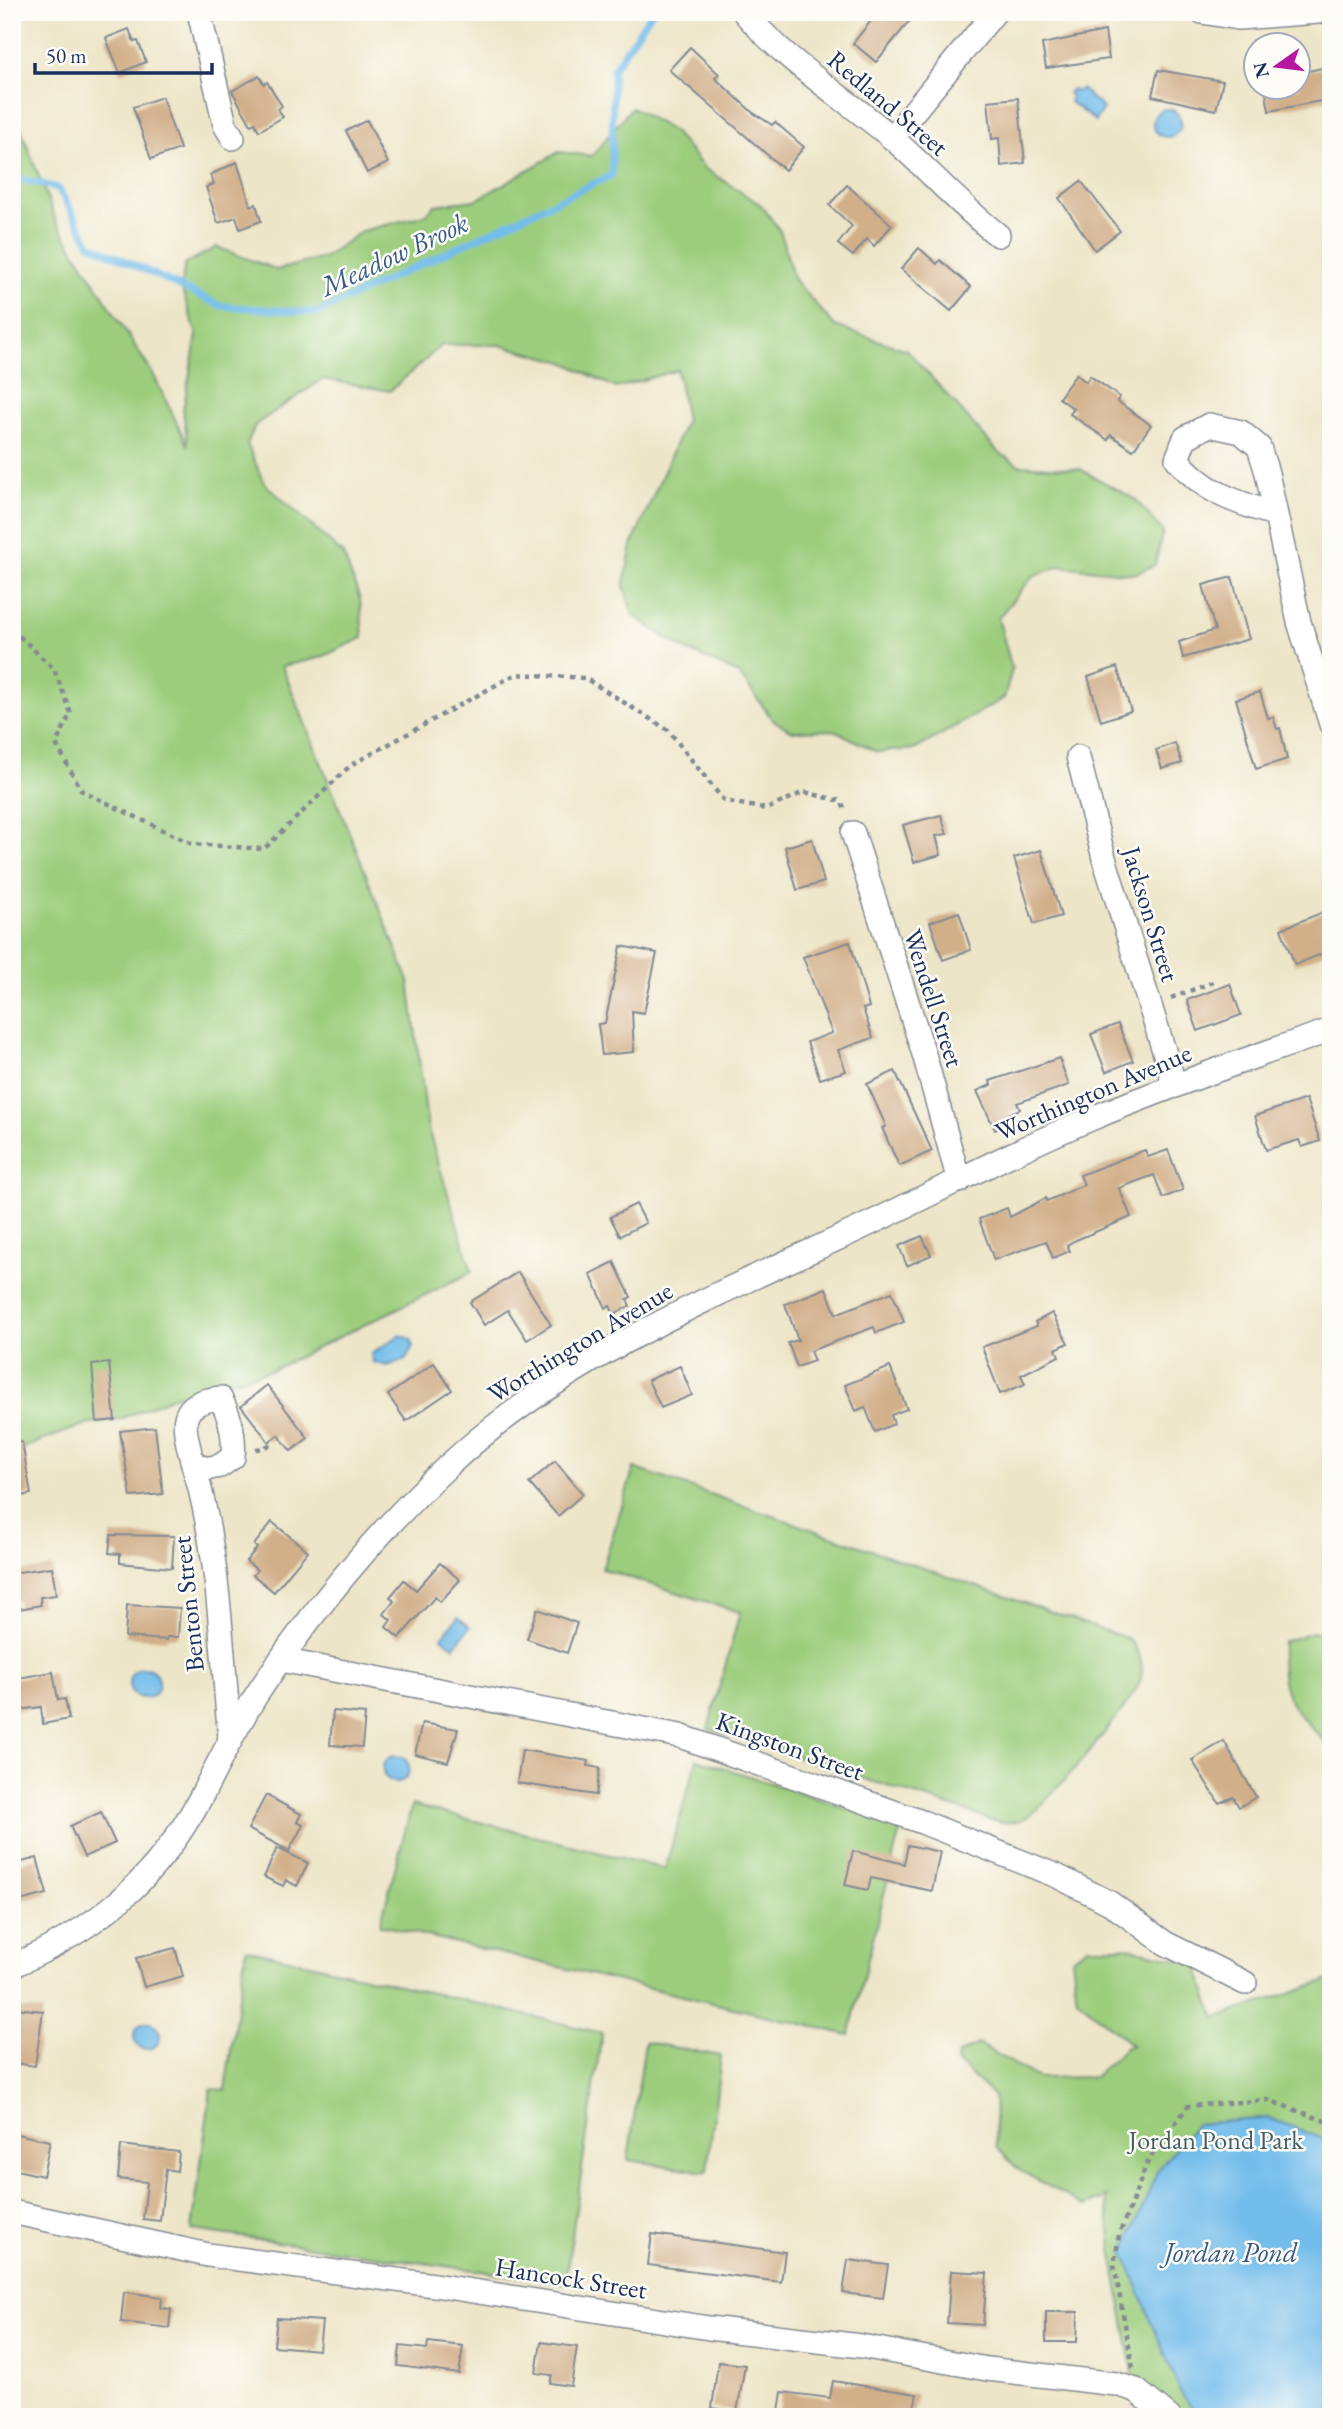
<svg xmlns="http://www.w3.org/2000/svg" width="1343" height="2429" font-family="'EB Garamond',serif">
  <rect width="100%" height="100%" fill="#fdfcf7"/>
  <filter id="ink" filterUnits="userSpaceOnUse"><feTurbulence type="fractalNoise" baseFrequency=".0143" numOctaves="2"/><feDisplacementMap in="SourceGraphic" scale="14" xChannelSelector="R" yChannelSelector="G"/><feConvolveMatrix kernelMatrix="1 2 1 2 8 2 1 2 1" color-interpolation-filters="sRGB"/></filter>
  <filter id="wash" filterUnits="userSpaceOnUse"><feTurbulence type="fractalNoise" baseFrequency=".00686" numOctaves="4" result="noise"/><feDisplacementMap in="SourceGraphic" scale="28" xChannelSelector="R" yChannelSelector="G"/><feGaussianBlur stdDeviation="1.57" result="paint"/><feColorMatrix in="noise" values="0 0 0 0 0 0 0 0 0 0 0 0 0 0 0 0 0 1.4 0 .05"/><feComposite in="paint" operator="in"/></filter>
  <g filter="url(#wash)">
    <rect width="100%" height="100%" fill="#ede5c7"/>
    <g fill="#9ccd7d" stroke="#5c7e6e" stroke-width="2">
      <path d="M 12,106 L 57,223 L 154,376 L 188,446 L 183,410 L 197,336 L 181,287 L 185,264 L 217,247 L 277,270 L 325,257 L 362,231 L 425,215 L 435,205 L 476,200 L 559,152 L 592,156 L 632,107 L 674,132 L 704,168 L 761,205 L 780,231 L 794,280 L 835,326 L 907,350 L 998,452 L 1019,465 L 1080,469 L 1135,499 L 1163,531 L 1155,565 L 1134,574 L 1060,566 L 1033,576 L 998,618 L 1012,669 L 1004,698 L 916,749 L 877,752 L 834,730 L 792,731 L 773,720 L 739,674 L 680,647 L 633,615 L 624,585 L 632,545 L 686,420 L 677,370 L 616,388 L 564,362 L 500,345 L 442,345 L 390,391 L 323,379 L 255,425 L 247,444 L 264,483 L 343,554 L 360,599 L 363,638 L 319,658 L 282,666 L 409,981 L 428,1129 L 472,1272 L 272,1370 L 182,1393 L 123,1418 L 81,1426 L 12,1452 Z"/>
      <path d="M 634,1468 L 1129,1639 C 1139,1652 1144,1662 1141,1678 C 1137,1698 1049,1802 1030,1815 C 1021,1822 1011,1822 1000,1822 L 708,1729 L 740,1612 L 602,1569 Z"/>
      <path d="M 1312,1632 L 1331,1638 L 1331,1748 C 1296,1711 1275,1697 1283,1642 Z"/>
      <path d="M 697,1759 L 901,1826 L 849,2035 L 380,1925 L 412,1805 L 665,1869 Z"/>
      <path d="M 1088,1947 L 1124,1947 L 1196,1963 L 1215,2018 L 1331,1979 L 1331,2417 L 1169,2417 L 1136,2390 L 1114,2265 L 1106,2195 L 1102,2200 L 1084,2206 L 1019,2170 L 996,2147 L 994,2096 L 957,2062 L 958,2054 L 978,2044 L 1039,2078 L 1094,2077 L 1125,2048 L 1132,2045 L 1077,1999 L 1072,1958 Z"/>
      <path d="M 246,1949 L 602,2033 L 565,2283 L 192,2230 L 211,2089 L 225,2090 Z"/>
      <path d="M 645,2042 L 721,2056 L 707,2172 L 628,2160 Z"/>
    </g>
    <g fill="#73bdeb" stroke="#4776a4" stroke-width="2">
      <path d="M 1072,89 L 1076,92 L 1081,89 L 1103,108 L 1095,121 L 1070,102 L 1071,96 L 1068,93 Z"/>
      <circle cx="1167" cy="123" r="14"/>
      <path d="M 400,1335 L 411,1339 L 413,1346 L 406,1360 L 387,1366 L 373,1362 L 371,1354 Z"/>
      <path d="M 458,1617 L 470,1627 L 454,1647 L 442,1637 Z"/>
      <circle cx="144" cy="1683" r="15"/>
      <circle cx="396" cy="1769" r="13"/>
      <circle cx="147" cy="2036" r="13"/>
      <path d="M 1269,2118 L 1331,2142 L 1331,2417 L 1200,2417 L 1180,2392 L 1124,2253 L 1158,2170 L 1196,2124 Z"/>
    </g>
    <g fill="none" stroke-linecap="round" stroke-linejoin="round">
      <path stroke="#73bdeb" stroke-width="7" d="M 12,177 L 58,188 L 90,244 L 221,306 L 317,313 L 612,175 L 613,69 L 652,12"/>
    </g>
    <g id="blocks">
      <g fill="#d1af89">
        <path d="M 878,12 L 917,12 L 876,62 L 853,43 Z"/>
        <path d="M 129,29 L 134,42 L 138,41 L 146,62 L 120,73 L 106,38 Z"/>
        <path d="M 1105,31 L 1109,59 L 1046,68 L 1042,44 Z"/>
        <path d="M 690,47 L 719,74 L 715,78 L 752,112 L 772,125 L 775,122 L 804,147 L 785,170 L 669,70 Z"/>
        <path d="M 1327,67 L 1331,99 L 1269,111 L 1265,88 L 1298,88 L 1298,73 Z"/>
        <path d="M 1158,70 L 1223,81 L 1216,110 L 1152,96 Z"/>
        <path d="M 259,76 L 264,84 L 267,82 L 282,106 L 278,109 L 283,117 L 259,131 L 255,123 L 251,125 L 232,91 Z"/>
        <path d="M 162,97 L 180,149 L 151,159 L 133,107 Z"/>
        <path d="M 1018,98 L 1025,163 L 1001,166 L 999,138 L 992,139 L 988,101 Z"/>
        <path d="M 367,120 L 388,163 L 367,173 L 346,131 Z"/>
        <path d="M 237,162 L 251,206 L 256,204 L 261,221 L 240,229 L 236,217 L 218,223 L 206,187 L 214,184 L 210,175 Z"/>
        <path d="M 1081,181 L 1120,231 L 1095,250 L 1059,198 Z"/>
        <path d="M 847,185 L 892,225 L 874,246 L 867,239 L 853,256 L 838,244 L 852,226 L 829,205 Z"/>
        <path d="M 919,248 L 937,264 L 940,260 L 971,287 L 951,311 L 901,269 Z"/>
        <path d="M 1076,374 L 1086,382 L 1090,376 L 1120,397 L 1117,401 L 1151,425 L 1133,450 L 1111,435 L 1108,440 L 1070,414 L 1074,409 L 1059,398 Z"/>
        <path d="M 1232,577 L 1249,639 L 1183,658 L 1179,642 L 1215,630 L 1203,585 Z"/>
        <path d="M 1117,667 L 1131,711 L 1101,721 L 1088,677 Z"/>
        <path d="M 1260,692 L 1268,718 L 1273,717 L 1277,729 L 1280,728 L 1287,759 L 1256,769 L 1236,699 Z"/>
        <path d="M 1175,743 L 1182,763 L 1162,769 L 1156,750 Z"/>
        <path d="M 941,815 L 947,834 L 936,836 L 941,855 L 914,862 L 903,825 Z"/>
        <path d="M 812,839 L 824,882 L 797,890 L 785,847 Z"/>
        <path d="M 1041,850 L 1061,916 L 1034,924 L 1014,858 Z"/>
        <path d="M 1331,909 L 1331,950 L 1295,965 L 1281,929 Z"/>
        <path d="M 959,912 L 971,950 L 943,960 L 930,922 Z"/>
        <path d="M 850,942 L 869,1007 L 863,1009 L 873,1038 L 838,1050 L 846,1071 L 820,1079 L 807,1042 L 832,1033 L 803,957 Z"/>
        <path d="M 621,946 L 657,953 L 644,1013 L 632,1011 L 634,1052 L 602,1055 L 598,1024 L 605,1023 Z"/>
        <path d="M 1230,984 L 1241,1015 L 1198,1031 L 1187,1000 Z"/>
        <path d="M 1118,1024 L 1133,1061 L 1106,1072 L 1091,1034 Z"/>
        <path d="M 1059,1058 L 1069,1085 L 1017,1103 L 1020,1109 L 1009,1114 L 1013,1121 L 995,1130 L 977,1091 L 991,1085 L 990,1081 Z"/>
        <path d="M 895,1071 L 932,1151 L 899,1166 L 882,1128 L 886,1126 L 867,1084 Z"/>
        <path d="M 1306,1099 L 1320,1141 L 1302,1147 L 1299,1140 L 1266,1150 L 1255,1116 Z"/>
        <path d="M 1145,1150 L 1148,1157 L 1168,1150 L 1183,1190 L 1163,1198 L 1154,1175 L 1119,1188 L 1131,1217 L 1076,1240 L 1067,1245 L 1070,1251 L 1053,1258 L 1046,1241 L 994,1260 L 979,1219 L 1007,1208 L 1010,1217 L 1046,1198 L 1047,1201 L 1084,1185 L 1080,1175 Z"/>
        <path d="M 636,1204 L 646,1223 L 620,1236 L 610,1217 Z"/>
        <path d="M 922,1236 L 931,1255 L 907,1266 L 899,1246 Z"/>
        <path d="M 614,1262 L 631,1297 L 627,1299 L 630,1306 L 614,1314 L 610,1306 L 606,1308 L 590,1274 Z"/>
        <path d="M 518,1272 L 551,1325 L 527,1340 L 508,1310 L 484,1325 L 470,1302 Z"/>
        <path d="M 826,1288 L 836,1314 L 892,1292 L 904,1322 L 876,1333 L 874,1327 L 810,1351 L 814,1361 L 797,1367 L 788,1343 L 798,1340 L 785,1304 Z"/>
        <path d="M 1052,1313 L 1068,1343 L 1056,1349 L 1059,1356 L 1021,1375 L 1025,1384 L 1000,1394 L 982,1347 L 1037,1326 L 1035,1322 Z"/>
        <path d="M 109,1363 L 115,1420 L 97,1422 L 92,1365 Z"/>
        <path d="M 434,1363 L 452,1390 L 406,1421 L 388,1395 Z"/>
        <path d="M 680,1366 L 692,1395 L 661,1408 L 648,1380 Z"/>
        <path d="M 890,1367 L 907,1409 L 891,1415 L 894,1424 L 875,1432 L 865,1407 L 856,1411 L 845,1385 Z"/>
        <path d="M 267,1385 L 308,1438 L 291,1451 L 278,1435 L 269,1442 L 241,1406 Z"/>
        <path d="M 155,1427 L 163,1494 L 131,1497 L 120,1431 Z"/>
        <path d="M 22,1442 L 31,1494 L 12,1498 L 12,1443 Z"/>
        <path d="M 555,1461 L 583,1494 L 558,1516 L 529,1483 Z"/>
        <path d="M 272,1522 L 308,1551 L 274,1592 L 253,1575 L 257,1570 L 246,1561 L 257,1548 L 254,1545 Z"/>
        <path d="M 111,1535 L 174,1536 L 172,1568 L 120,1563 L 120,1554 L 109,1553 Z"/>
        <path d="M 440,1563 L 460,1580 L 440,1602 L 435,1597 L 399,1638 L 386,1627 L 391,1620 L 384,1614 L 394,1601 L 390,1597 L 404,1580 L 416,1590 Z"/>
        <path d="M 52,1567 L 56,1595 L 40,1597 L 41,1605 L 19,1609 L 18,1601 L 12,1602 L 12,1573 Z"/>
        <path d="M 127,1605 L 180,1608 L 178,1637 L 167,1637 L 167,1640 L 125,1637 Z"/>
        <path d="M 537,1609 L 577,1623 L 567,1653 L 527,1639 Z"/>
        <path d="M 53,1672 L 58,1700 L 65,1699 L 69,1719 L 43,1724 L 41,1707 L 12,1711 L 12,1679 Z"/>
        <path d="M 333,1711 L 365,1714 L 362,1747 L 330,1745 Z"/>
        <path d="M 422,1723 L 458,1729 L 448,1762 L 415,1754 Z"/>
        <path d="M 1224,1741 L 1256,1797 L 1239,1807 L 1233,1797 L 1219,1803 L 1192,1760 Z"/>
        <path d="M 522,1750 L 589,1761 L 588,1766 L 600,1768 L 596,1795 L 517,1783 Z"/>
        <path d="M 266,1795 L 301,1814 L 297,1822 L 303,1825 L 289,1851 L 248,1829 Z"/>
        <path d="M 101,1812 L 115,1843 L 84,1857 L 70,1826 Z"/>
        <path d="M 908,1845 L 940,1852 L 932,1891 L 871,1878 L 868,1890 L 845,1885 L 853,1851 L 904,1864 Z"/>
        <path d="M 277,1848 L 308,1863 L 297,1886 L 286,1880 L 283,1886 L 264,1877 Z"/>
        <path d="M 37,1858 L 47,1894 L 12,1903 L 12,1872 L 20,1869 L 18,1863 Z"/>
        <path d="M 175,1948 L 183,1976 L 144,1987 L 136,1958 Z"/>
        <path d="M 14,2008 L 43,2011 L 35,2066 L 13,2063 Z"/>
        <path d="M 16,2134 L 50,2141 L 43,2176 L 12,2169 Z"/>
        <path d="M 121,2145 L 179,2152 L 177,2171 L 166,2169 L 160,2221 L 143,2219 L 147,2182 L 118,2179 Z"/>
        <path d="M 652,2234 L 785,2252 L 781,2282 L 648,2265 Z"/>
        <path d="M 848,2260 L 888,2265 L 883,2298 L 843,2293 Z"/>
        <path d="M 951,2271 L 987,2273 L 983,2325 L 947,2323 Z"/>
        <path d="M 124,2292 L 162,2297 L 161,2308 L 171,2309 L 169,2328 L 121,2322 Z"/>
        <path d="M 1046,2312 L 1078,2312 L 1077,2342 L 1046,2342 Z"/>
        <path d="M 277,2318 L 322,2321 L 319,2350 L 274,2346 Z"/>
        <path d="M 428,2342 L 463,2346 L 459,2374 L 398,2366 L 400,2346 L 427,2349 Z"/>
        <path d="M 541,2342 L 577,2347 L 571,2386 L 550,2383 L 552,2375 L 536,2373 Z"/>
        <path d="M 718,2362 L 745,2365 L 737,2412 L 712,2408 Z"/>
        <path d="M 833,2381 L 917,2394 L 912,2417 L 778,2417 L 782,2392 L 830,2398 Z"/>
      </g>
    </g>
  </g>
  <g filter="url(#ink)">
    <use href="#blocks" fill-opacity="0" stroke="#848a92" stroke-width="2"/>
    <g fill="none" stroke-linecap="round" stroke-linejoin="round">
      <g stroke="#848a92" stroke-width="26">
        <g id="street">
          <path d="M 199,12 L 225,125 L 233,138"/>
          <path d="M 744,12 C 786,62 842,96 891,137 C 928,169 959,205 998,235"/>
          <path d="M 1202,12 L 1238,18 L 1318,12"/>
          <path d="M 892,138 L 995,12"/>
          <path d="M 1274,514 C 1235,502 1203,492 1177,459 L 1185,438 L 1209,425 L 1241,432 L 1259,447 L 1267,473 L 1299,622 L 1331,724"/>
          <path d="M 1078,757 L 1104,858 L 1175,1086"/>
          <path d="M 853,833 L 924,1054 L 959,1181"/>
          <path d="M 194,1463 L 205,1469 L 220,1466 L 233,1457 C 235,1435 231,1417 220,1398 C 207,1400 190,1402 186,1418 C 182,1431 195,1470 199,1485 C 220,1568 222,1655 230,1740"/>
          <path d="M 281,1660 L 680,1736 L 922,1822 L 1057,1876 L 1110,1903 L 1165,1943 L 1245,1983"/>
          <path d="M 12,1966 C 99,1928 156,1880 201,1797 C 219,1762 236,1727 257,1694 C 311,1612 378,1531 450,1464 C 560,1362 704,1300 839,1238 C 922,1200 1003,1155 1088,1120 C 1167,1087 1249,1058 1331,1030"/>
          <path d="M 12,2212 L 208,2255 L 434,2285 L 709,2328 L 861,2346 L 987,2369 L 1116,2384 L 1136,2390 L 1169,2417"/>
        </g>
      </g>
      <g stroke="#848a92" stroke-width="4.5" stroke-dasharray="5 5" stroke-linecap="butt">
        <path d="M 12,629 L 54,669 L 71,713 L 56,744 L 82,791 L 192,844 L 264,849 L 351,765 L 516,674 L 585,678 L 668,730 L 724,801 L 767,809 L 804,792 L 841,801 L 846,812"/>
        <path d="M 1171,998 L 1213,982"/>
        <path d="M 256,1449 L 264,1448 L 274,1442"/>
        <path d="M 1133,2368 L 1114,2265 L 1119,2235 L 1148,2161 L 1188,2106 L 1268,2100 L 1331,2123"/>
      </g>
      <use href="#street" stroke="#fff" stroke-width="23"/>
    </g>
  </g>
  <g text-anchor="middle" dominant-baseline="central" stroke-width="5" stroke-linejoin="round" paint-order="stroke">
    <g font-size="26" fill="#1b2f5e" stroke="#fdfcf7">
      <text transform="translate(888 103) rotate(40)">Redland Street</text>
      <text transform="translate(1151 914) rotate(73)">Jackson Street</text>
      <text transform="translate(934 998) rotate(72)">Wendell Street</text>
      <text transform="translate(1093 1092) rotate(-23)">Worthington Avenue</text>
      <text transform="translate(580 1342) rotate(-31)">Worthington Avenue</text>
      <text transform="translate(188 1604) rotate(-96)">Benton Street</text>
      <text transform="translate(790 1746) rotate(20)">Kingston Street</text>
      <text transform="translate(571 2278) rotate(9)">Hancock Street</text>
    </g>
    <g font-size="26" fill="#425e67" stroke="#fdfcf7">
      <text x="1216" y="2140">Jordan Pond Park</text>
    </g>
    <g font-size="28" font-style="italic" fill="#355a88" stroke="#fdfcf7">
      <text transform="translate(394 254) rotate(-25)">Meadow Brook</text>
      <text x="1231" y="2252">Jordan Pond</text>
    </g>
  </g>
  <rect width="1343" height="2429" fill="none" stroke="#fdfcf7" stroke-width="42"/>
  <g transform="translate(1277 66) rotate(256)"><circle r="33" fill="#fdfcf7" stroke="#a3aaba" stroke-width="2"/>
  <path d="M0-5L12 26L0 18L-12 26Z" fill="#b5179e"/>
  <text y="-10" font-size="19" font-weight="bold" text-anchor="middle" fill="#1b2f5e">N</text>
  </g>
  <path d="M35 63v10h177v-10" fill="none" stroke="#1b2f5e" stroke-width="3.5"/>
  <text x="46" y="63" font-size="21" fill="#1b2f5e" stroke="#fdfcf7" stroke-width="5" paint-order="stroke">50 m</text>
</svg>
